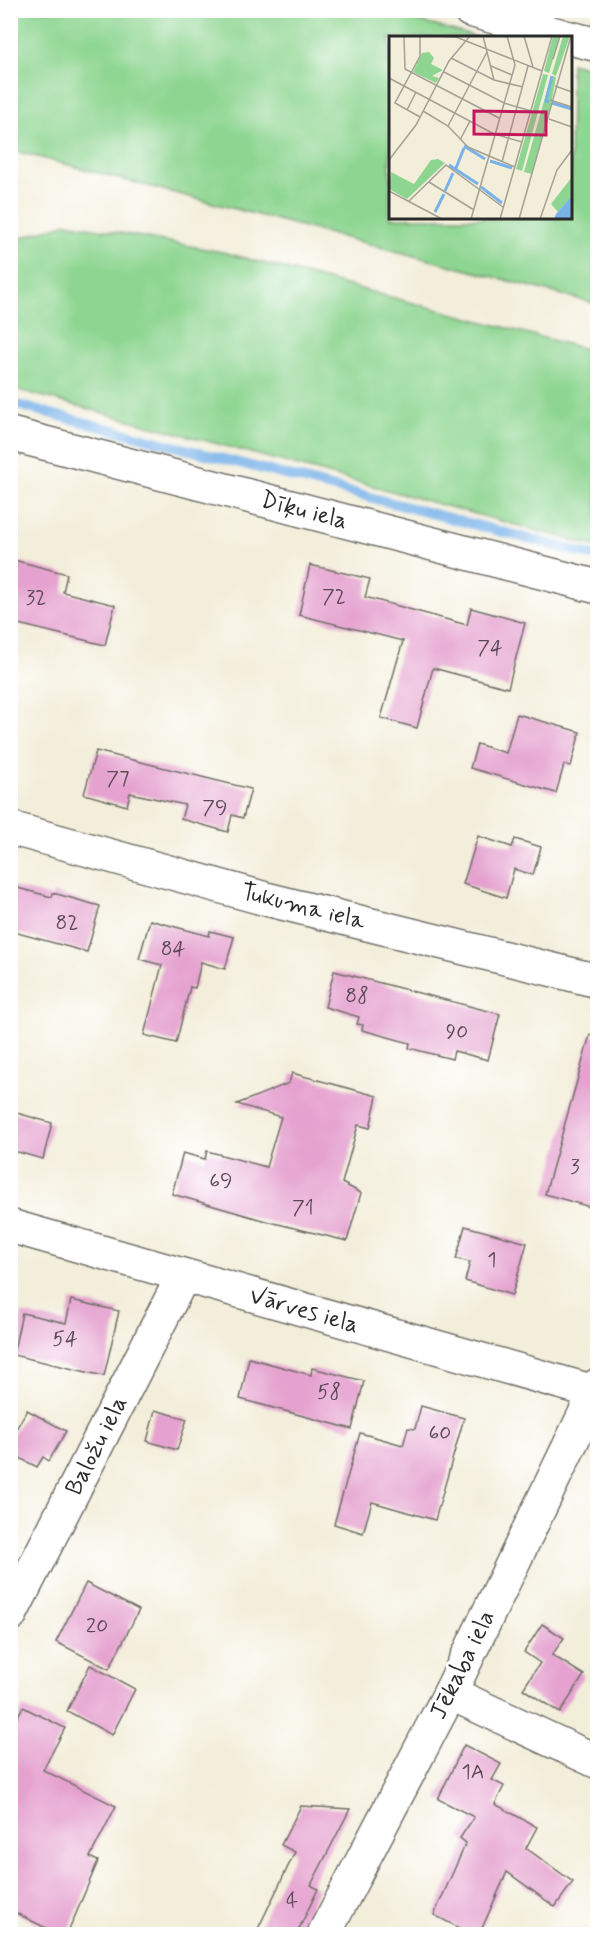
<svg xmlns="http://www.w3.org/2000/svg" width="608" height="1945" font-family="Mynerve,sans-serif">
  <rect width="100%" height="100%" fill="#fff"/>
  <filter id="ink" filterUnits="userSpaceOnUse"><feTurbulence type="fractalNoise" baseFrequency=".0167" numOctaves="2"/><feDisplacementMap in="SourceGraphic" scale="12" xChannelSelector="R" yChannelSelector="G"/><feConvolveMatrix kernelMatrix="1 2 1 2 8 2 1 2 1" color-interpolation-filters="sRGB"/></filter>
  <filter id="wash" filterUnits="userSpaceOnUse"><feTurbulence type="fractalNoise" baseFrequency=".008" numOctaves="4" result="noise"/><feDisplacementMap in="SourceGraphic" scale="24" xChannelSelector="R" yChannelSelector="G"/><feGaussianBlur stdDeviation="1.35" result="paint"/><feColorMatrix in="noise" values="0 0 0 0 0 0 0 0 0 0 0 0 0 0 0 0 0 1.4 0 .05"/><feComposite in="paint" operator="in"/></filter>
  <g filter="url(#wash)">
    <rect width="100%" height="100%" fill="#f3eeda"/>
    <g fill="#8dd590" stroke="#5c805e" stroke-width="1.5">
      <path d="M 10,11 L 379,11 L 478,37 L 390,38 L 390,218 L 570,218 L 571,63 L 597,70 L 597,304 L 11,150 Z"/>
      <path d="M 67,223 L 222,252 L 597,352 L 597,547 L 11,388 L 11,241 Z"/>
    </g>
    <g fill="none" stroke-linecap="round" stroke-linejoin="round">
      <path stroke="#78b2e9" stroke-width="10" d="M 10,403 L 598,557"/>
    </g>
    <g id="blocks">
      <g fill="#e5a1cf">
        <path d="M 10,559 L 67,574 L 63,592 L 115,605 L 105,645 L 10,622 Z"/>
        <path d="M 310,565 L 370,579 L 365,597 L 467,625 L 471,608 L 525,623 L 508,688 L 433,668 L 417,728 L 381,718 L 403,641 L 299,615 Z"/>
        <path d="M 517,714 L 580,732 L 571,766 L 564,765 L 556,793 L 470,768 L 477,744 L 506,753 Z"/>
        <path d="M 96,751 L 251,789 L 243,818 L 232,815 L 228,832 L 181,819 L 185,805 L 130,793 L 127,806 L 84,794 Z"/>
        <path d="M 478,836 L 512,847 L 515,839 L 541,847 L 533,875 L 514,869 L 506,898 L 463,884 Z"/>
        <path d="M 10,886 L 52,897 L 53,893 L 100,906 L 87,952 L 10,931 Z"/>
        <path d="M 150,920 L 209,936 L 210,931 L 234,937 L 225,969 L 201,962 L 195,988 L 190,987 L 176,1043 L 144,1035 L 162,965 L 139,959 Z"/>
        <path d="M 334,971 L 500,1014 L 488,1060 L 454,1051 L 452,1059 L 409,1048 L 410,1043 L 362,1030 L 363,1025 L 357,1024 L 359,1017 L 325,1007 Z"/>
        <path d="M 590,1035 L 597,1036 L 597,1209 L 545,1194 Z"/>
        <path d="M 292,1073 L 377,1096 L 370,1128 L 358,1125 L 342,1183 L 361,1193 L 347,1241 L 266,1221 L 172,1194 L 183,1153 L 205,1159 L 207,1151 L 266,1167 L 281,1117 L 237,1104 L 289,1083 Z"/>
        <path d="M 10,1111 L 52,1123 L 43,1159 L 10,1150 Z"/>
        <path d="M 465,1226 L 527,1243 L 512,1295 L 465,1281 L 470,1262 L 456,1259 Z"/>
        <path d="M 71,1300 L 119,1311 L 104,1376 L 13,1355 L 22,1313 L 66,1323 Z"/>
        <path d="M 249,1358 L 311,1375 L 312,1368 L 364,1381 L 352,1429 L 240,1399 Z"/>
        <path d="M 421,1406 L 464,1418 L 435,1520 L 372,1502 L 363,1533 L 334,1524 L 360,1433 L 403,1445 L 408,1428 L 415,1429 Z"/>
        <path d="M 27,1410 L 66,1431 L 49,1461 L 43,1457 L 37,1467 L 10,1453 L 10,1440 Z"/>
        <path d="M 155,1410 L 187,1419 L 177,1450 L 147,1441 Z"/>
        <path d="M 86,1583 L 139,1610 L 109,1669 L 56,1642 Z"/>
        <path d="M 542,1624 L 564,1638 L 552,1655 L 584,1675 L 560,1713 L 523,1689 L 540,1663 L 524,1652 Z"/>
        <path d="M 90,1665 L 135,1689 L 112,1735 L 67,1711 Z"/>
        <path d="M 23,1707 L 65,1728 L 43,1770 L 116,1806 L 90,1857 L 98,1861 L 67,1935 L 60,1935 L 10,1910 L 10,1730 Z"/>
        <path d="M 464,1745 L 501,1764 L 492,1780 L 504,1786 L 495,1804 L 537,1827 L 526,1848 L 573,1882 L 555,1907 L 507,1872 L 479,1935 L 473,1935 L 434,1915 L 466,1843 L 460,1838 L 474,1817 L 438,1799 Z"/>
        <path d="M 301,1806 L 350,1809 L 311,1885 L 318,1889 L 296,1935 L 255,1935 L 295,1852 L 281,1845 Z"/>
      </g>
    </g>
  </g>
  <g filter="url(#ink)">
    <use href="#blocks" fill-opacity="0" stroke="#716f68" stroke-width="1.5"/>
    <g fill="none" stroke-linecap="round" stroke-linejoin="round">
      <g stroke="#716f68" stroke-width="36">
        <g id="minor">
          <path d="M 470,10 L 569,38"/>
          <path d="M 570,38 L 598,45"/>
          <path d="M 10,434 L 598,587"/>
          <path d="M 10,828 L 266,899 L 598,981"/>
          <path d="M 10,1226 L 598,1393"/>
          <path d="M 10,1615 L 183,1276"/>
          <path d="M 450,1693 L 598,1762"/>
          <path d="M 324,1934 L 450,1693 L 595,1393 L 598,1385"/>
        </g>
      </g>
      <use href="#minor" stroke="#fff" stroke-width="33"/>
    </g>
  </g>
  <g text-anchor="middle" dominant-baseline="central" stroke-width="6" stroke-linejoin="round" paint-order="stroke">
    <g font-size="21" fill="#5a4854">
      <text x="334" y="597">72</text>
      <text x="36" y="598">32</text>
      <text x="490" y="648">74</text>
      <text x="118" y="779">77</text>
      <text x="215" y="808">79</text>
      <text x="67" y="923">82</text>
      <text x="173" y="949">84</text>
      <text x="357" y="996">88</text>
      <text x="457" y="1032">90</text>
      <text x="575" y="1167">3</text>
      <text x="221" y="1181">69</text>
      <text x="303" y="1208">71</text>
      <text x="492" y="1260">1</text>
      <text x="65" y="1339">54</text>
      <text x="329" y="1392">58</text>
      <text x="440" y="1433">60</text>
      <text x="97" y="1626">20</text>
      <text x="473" y="1772">1A</text>
      <text x="292" y="1901">4</text>
    </g>
    <g font-size="24" fill="#2b2b2b" stroke="#fff">
      <text transform="translate(304 511) rotate(15)">Dīķu iela</text>
      <text transform="translate(303 907) rotate(14)">Tukuma iela</text>
      <text transform="translate(304 1311) rotate(16)">Vārves iela</text>
      <text transform="translate(97 1446) rotate(-63)">Baložu iela</text>
      <text transform="translate(463 1665) rotate(-64)">Jēkaba iela</text>
    </g>
  </g>
  <g transform="translate(389 36)">
    <rect width="183" height="183" fill="#f3eeda"/>
    <path d="M 164,0 L 171,0 L 160,37 L 155,35 ZM 174,0 L 181,0 L 167,40 L 163,38 ZM 40,16 L 45,22 L 42,28 L 54,34 L 43,40 L 50,42 L 47,47 L 24,36 L 33,17 ZM 154,38 L 159,39 L 133,135 L 127,133 ZM 162,40 L 167,41 L 160,80 L 143,138 L 135,136 ZM 49,123 L 56,127 L 18,163 L 0,153 L 2,136 L 25,148 L 42,124 ZM 183,141 L 183,160 L 169,176 L 162,168 Z" fill="#8dd590"/>
    <path d="M 183,160 L 183,183 L 165,183 L 167,178 Z" fill="#78b2e9"/>
    <path fill="none" stroke="#78b2e9" stroke-width="3" d="M 160,66 L 157,65 L 163,40M 163,67 L 183,73M 75,110 L 96,123M 101,125 L 123,132M 60,129 L 89,148M 67,132 L 75,112M 92,151 L 113,167M 56,155 L 64,137M 46,176 L 55,158"/>
    <path fill="none" stroke="#a3a094" stroke-width="1.5" d="M 15,0 L 16,33 L 110,82M 31,0 L 31,20 L 6,67 L 31,81M 44,0 L 67,1 L 153,35M 94,0 L 105,44M 135,0 L 144,31M 62,22 L 105,44 L 134,51M 164,23 L 171,0M 102,30 L 123,39M 55,36 L 115,67 L 142,75M 0,42 L 105,98 L 133,106M 166,50 L 183,56M 161,64 L 183,71M 18,74 L 27,56M 34,75 L 59,90 L 79,111 L 126,131M 160,83 L 183,91M 59,90 L 98,16M 71,104 L 81,85M 0,124 L 27,89 L 60,25 L 81,0M 113,126 L 139,30M 40,146 L 85,174M 0,155 L 53,183M 20,165 L 57,129 L 114,171M 82,183 L 126,29 L 118,0M 111,183 L 163,0M 130,183 L 182,0M 151,183 L 168,134 L 183,114"/>
    <path fill="#c2185b" fill-opacity="0.15" stroke="#c2185b" stroke-width="3" d="M 85,75 L 157,76 L 157,99 L 85,98 Z"/>
    <rect width="183" height="183" fill="none" stroke="#2b2b2b" stroke-width="3"/>
  </g>
  <rect width="608" height="1945" fill="none" stroke="#fff" stroke-width="36"/>
</svg>
